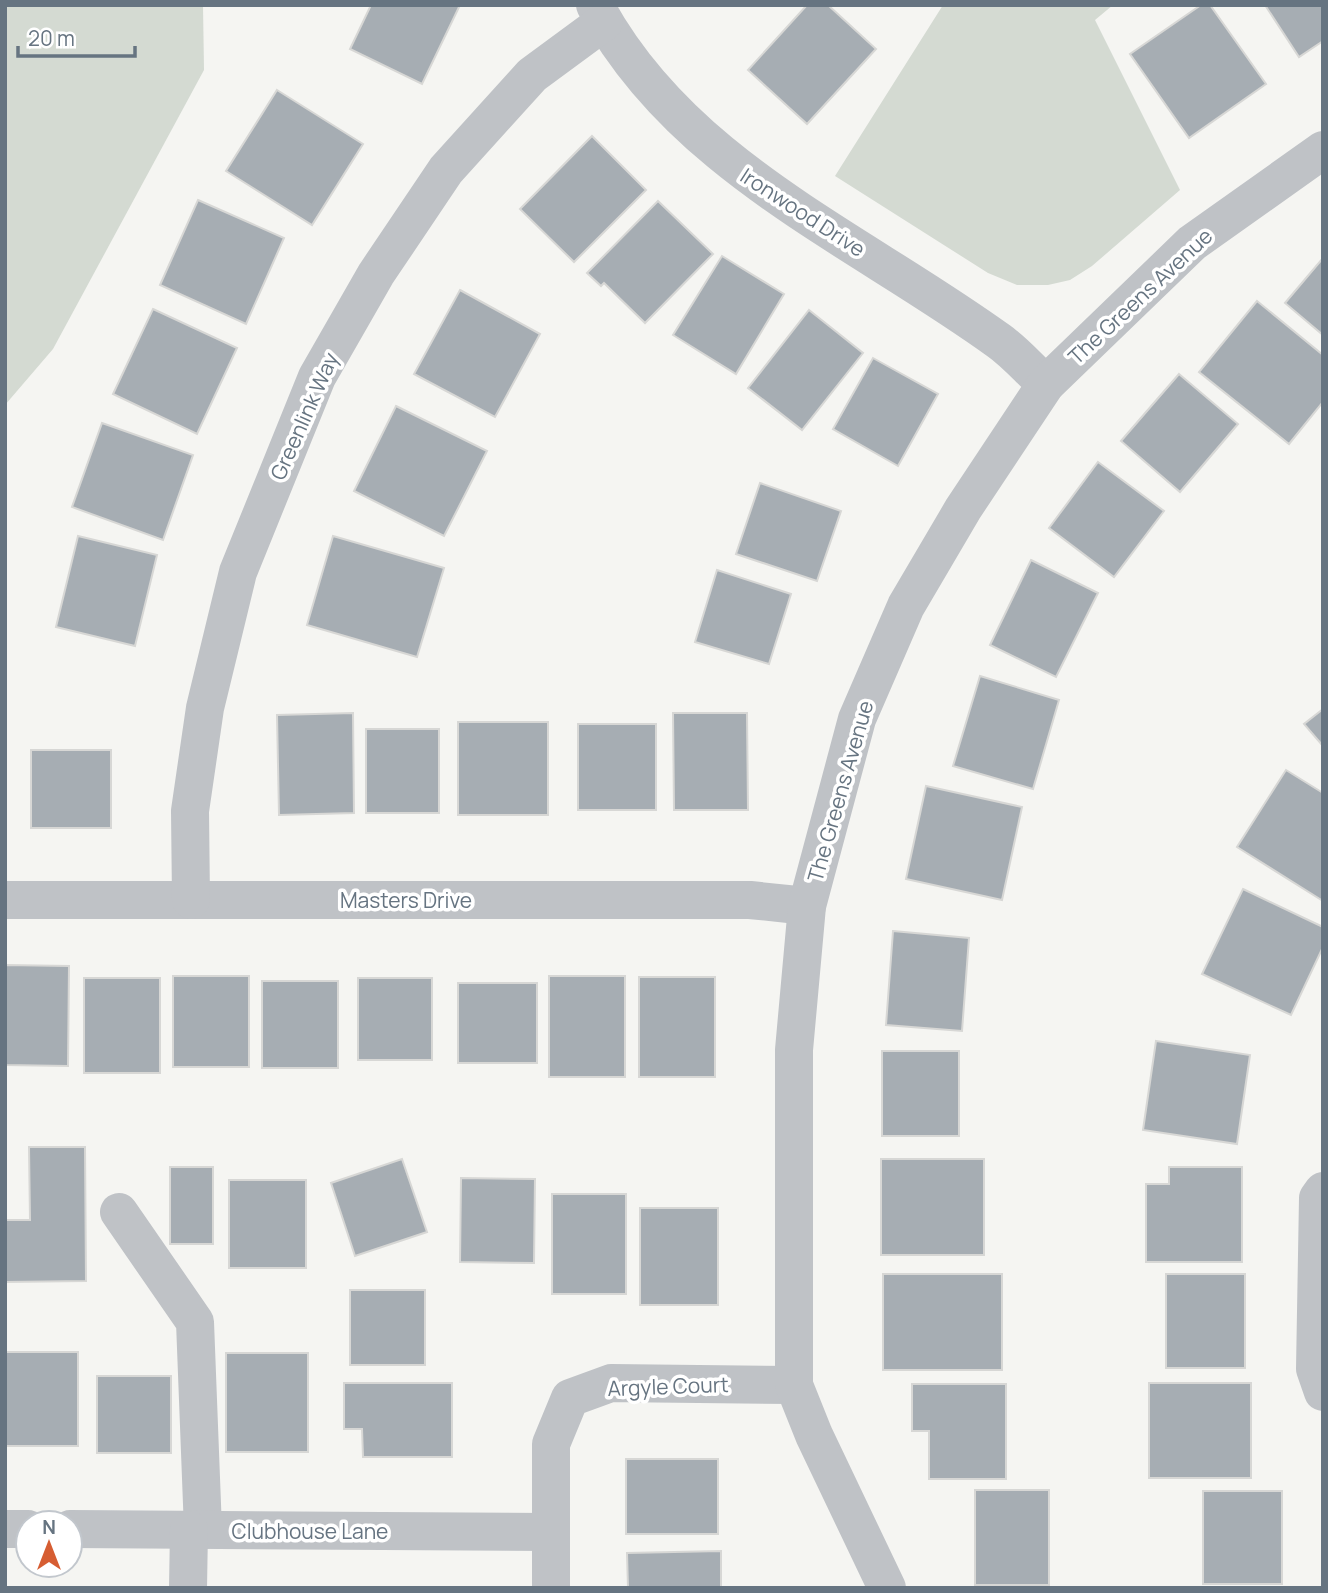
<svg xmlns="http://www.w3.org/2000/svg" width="1328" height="1593" font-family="Manrope,sans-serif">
  <rect width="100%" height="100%" fill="#f5f5f2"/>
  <g fill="#d4dad2">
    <path d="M 5,5 L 203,5 L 204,70 L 53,349 L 5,405 Z"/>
    <path d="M 943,5 L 1113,5 L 1095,20 L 1180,190 L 1092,266 L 1070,280 L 1048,285 L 1017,285 L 988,273 L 835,176 Z"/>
  </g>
  <g fill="#a6adb3" stroke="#d7d7d5" stroke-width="2">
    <path d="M 371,5 L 460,5 L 422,84 L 350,49 Z"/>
    <path d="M 807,5 L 828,5 L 876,49 L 807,124 L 748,70 Z"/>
    <path d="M 1201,5 L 1210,5 L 1266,84 L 1189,138 L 1130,54 Z"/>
    <path d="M 1265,5 L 1323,5 L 1323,41 L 1299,57 Z"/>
    <path d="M 277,90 L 363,144 L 312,225 L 226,171 Z"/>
    <path d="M 592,136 L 646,190 L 574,262 L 520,209 Z"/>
    <path d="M 198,200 L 284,238 L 246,324 L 160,285 Z"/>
    <path d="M 658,201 L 713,254 L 645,323 L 604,283 L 601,286 L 587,273 Z"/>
    <path d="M 722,256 L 784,294 L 736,374 L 673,335 Z"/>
    <path d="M 1323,258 L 1323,335 L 1285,303 Z"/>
    <path d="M 460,290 L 540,334 L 495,417 L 414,374 Z"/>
    <path d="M 1257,301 L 1323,355 L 1323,402 L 1289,444 L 1199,372 Z"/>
    <path d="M 153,309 L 237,348 L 197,434 L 113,394 Z"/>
    <path d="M 809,310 L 863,353 L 802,430 L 748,388 Z"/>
    <path d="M 873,358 L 938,394 L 898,466 L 833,429 Z"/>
    <path d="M 1179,374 L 1238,424 L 1180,492 L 1121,441 Z"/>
    <path d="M 396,406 L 487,451 L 444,536 L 354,491 Z"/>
    <path d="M 102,423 L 193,455 L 163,540 L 72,507 Z"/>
    <path d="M 1098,462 L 1164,511 L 1114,577 L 1049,528 Z"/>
    <path d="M 760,483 L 841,511 L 817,581 L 736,554 Z"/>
    <path d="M 78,536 L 157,555 L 135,646 L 56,627 Z"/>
    <path d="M 333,536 L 444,568 L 417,657 L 307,625 Z"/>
    <path d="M 1031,560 L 1098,593 L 1056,677 L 990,645 Z"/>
    <path d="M 717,570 L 791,594 L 769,664 L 695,642 Z"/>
    <path d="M 980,676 L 1059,700 L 1033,789 L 953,766 Z"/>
    <path d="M 1323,709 L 1323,746 L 1304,724 Z"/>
    <path d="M 353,713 L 354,813 L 279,815 L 277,715 Z"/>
    <path d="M 673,713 L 747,713 L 748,810 L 674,810 Z"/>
    <rect x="458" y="722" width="90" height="93"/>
    <rect x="578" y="724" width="78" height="86"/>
    <rect x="366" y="729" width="73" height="84"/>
    <rect x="31" y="750" width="80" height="78"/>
    <path d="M 1286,770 L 1323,793 L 1323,901 L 1237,847 Z"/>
    <path d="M 926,786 L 1022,807 L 1002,900 L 906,879 Z"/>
    <path d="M 1243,889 L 1323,927 L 1323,947 L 1291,1015 L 1202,974 Z"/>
    <path d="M 893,931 L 969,938 L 962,1031 L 886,1025 Z"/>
    <path d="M 5,965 L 69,966 L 68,1066 L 5,1065 Z"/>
    <rect x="173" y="976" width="76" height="91"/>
    <rect x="549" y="976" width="76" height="101"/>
    <rect x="639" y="977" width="76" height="100"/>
    <rect x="84" y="978" width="76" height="95"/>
    <rect x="358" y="978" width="74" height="82"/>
    <rect x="262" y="981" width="76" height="87"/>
    <rect x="458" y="983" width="79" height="80"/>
    <path d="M 1156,1041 L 1250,1055 L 1237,1144 L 1143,1130 Z"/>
    <rect x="882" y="1051" width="77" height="85"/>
    <path d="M 29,1147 L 85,1147 L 86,1281 L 5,1282 L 5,1220 L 30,1220 Z"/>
    <path d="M 402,1159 L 427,1232 L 355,1256 L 331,1183 Z"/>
    <rect x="881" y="1159" width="103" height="96"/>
    <rect x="170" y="1167" width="43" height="77"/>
    <path d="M 1169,1167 L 1242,1167 L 1242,1262 L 1146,1262 L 1146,1184 L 1169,1184 Z"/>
    <path d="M 461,1178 L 535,1179 L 534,1263 L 460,1262 Z"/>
    <rect x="229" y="1180" width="77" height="88"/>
    <rect x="552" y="1194" width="74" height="100"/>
    <rect x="640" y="1208" width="78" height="97"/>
    <rect x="883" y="1274" width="119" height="96"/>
    <rect x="1166" y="1274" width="79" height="94"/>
    <rect x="350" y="1290" width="75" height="75"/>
    <rect x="5" y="1352" width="73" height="94"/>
    <rect x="226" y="1353" width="82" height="99"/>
    <rect x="97" y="1376" width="74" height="77"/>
    <path d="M 344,1383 L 452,1383 L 452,1457 L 363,1457 L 362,1429 L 344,1429 Z"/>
    <rect x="1149" y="1383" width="102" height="95"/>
    <path d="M 912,1384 L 1006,1384 L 1006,1479 L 929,1479 L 929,1431 L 912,1431 Z"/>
    <rect x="626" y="1459" width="92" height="75"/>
    <rect x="975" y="1490" width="74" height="95"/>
    <rect x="1203" y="1491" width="79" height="93"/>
    <path d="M 721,1551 L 721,1588 L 628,1588 L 627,1553 Z"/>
  </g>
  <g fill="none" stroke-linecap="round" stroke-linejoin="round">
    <g stroke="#bfc2c6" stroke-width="38">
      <path d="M 595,5 C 681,166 857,238 999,341 C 1016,353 1030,370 1046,384"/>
      <path d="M 5,900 L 750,900 L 807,906"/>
      <path d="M 191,900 L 190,811 L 205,708 L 238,572 L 317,377 L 376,274 L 446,170 L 532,75 L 604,22"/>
      <path d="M 1323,1191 L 1318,1198 L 1315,1369 L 1323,1392"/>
      <path d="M 119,1212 L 195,1322 L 203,1530"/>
      <path d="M 5,1529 L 28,1529"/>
      <path d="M 70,1529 L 550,1532"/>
      <path d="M 188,1588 L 189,1530"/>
      <path d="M 551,1588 L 551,1444 L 570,1398 L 611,1383 L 794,1385"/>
      <path d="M 887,1588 L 814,1435 L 794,1385 L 794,1050 L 807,906 L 857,719 L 906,606 L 963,509 L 1046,384 L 1192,243 L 1323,150"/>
    </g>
  </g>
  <g text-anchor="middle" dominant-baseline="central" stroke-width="7" stroke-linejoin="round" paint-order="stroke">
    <g font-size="21" fill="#667481" stroke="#fff">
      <text transform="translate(803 212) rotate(33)">Ironwood Drive</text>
      <text transform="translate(1140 296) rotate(-43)">The Greens Avenue</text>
      <text transform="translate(304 416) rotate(-66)">Greenlink Way</text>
      <text transform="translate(840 791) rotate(-74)">The Greens Avenue</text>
      <text x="406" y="900">Masters Drive</text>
      <text transform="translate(668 1386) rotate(-2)">Argyle Court</text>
      <text x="310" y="1531">Clubhouse Lane</text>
    </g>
  </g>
  <rect width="1328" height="1593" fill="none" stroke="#667481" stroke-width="14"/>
  <g transform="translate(49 1544)"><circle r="33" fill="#ffffff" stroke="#c2c7cd" stroke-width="2"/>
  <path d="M0-5L12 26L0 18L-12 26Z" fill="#d65d32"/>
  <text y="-10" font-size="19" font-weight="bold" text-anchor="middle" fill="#667481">N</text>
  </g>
  <path d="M18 46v10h117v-10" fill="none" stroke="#667481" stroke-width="3.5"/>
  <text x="28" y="46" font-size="21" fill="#667481" stroke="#ffffff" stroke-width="5" paint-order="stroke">20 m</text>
</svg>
